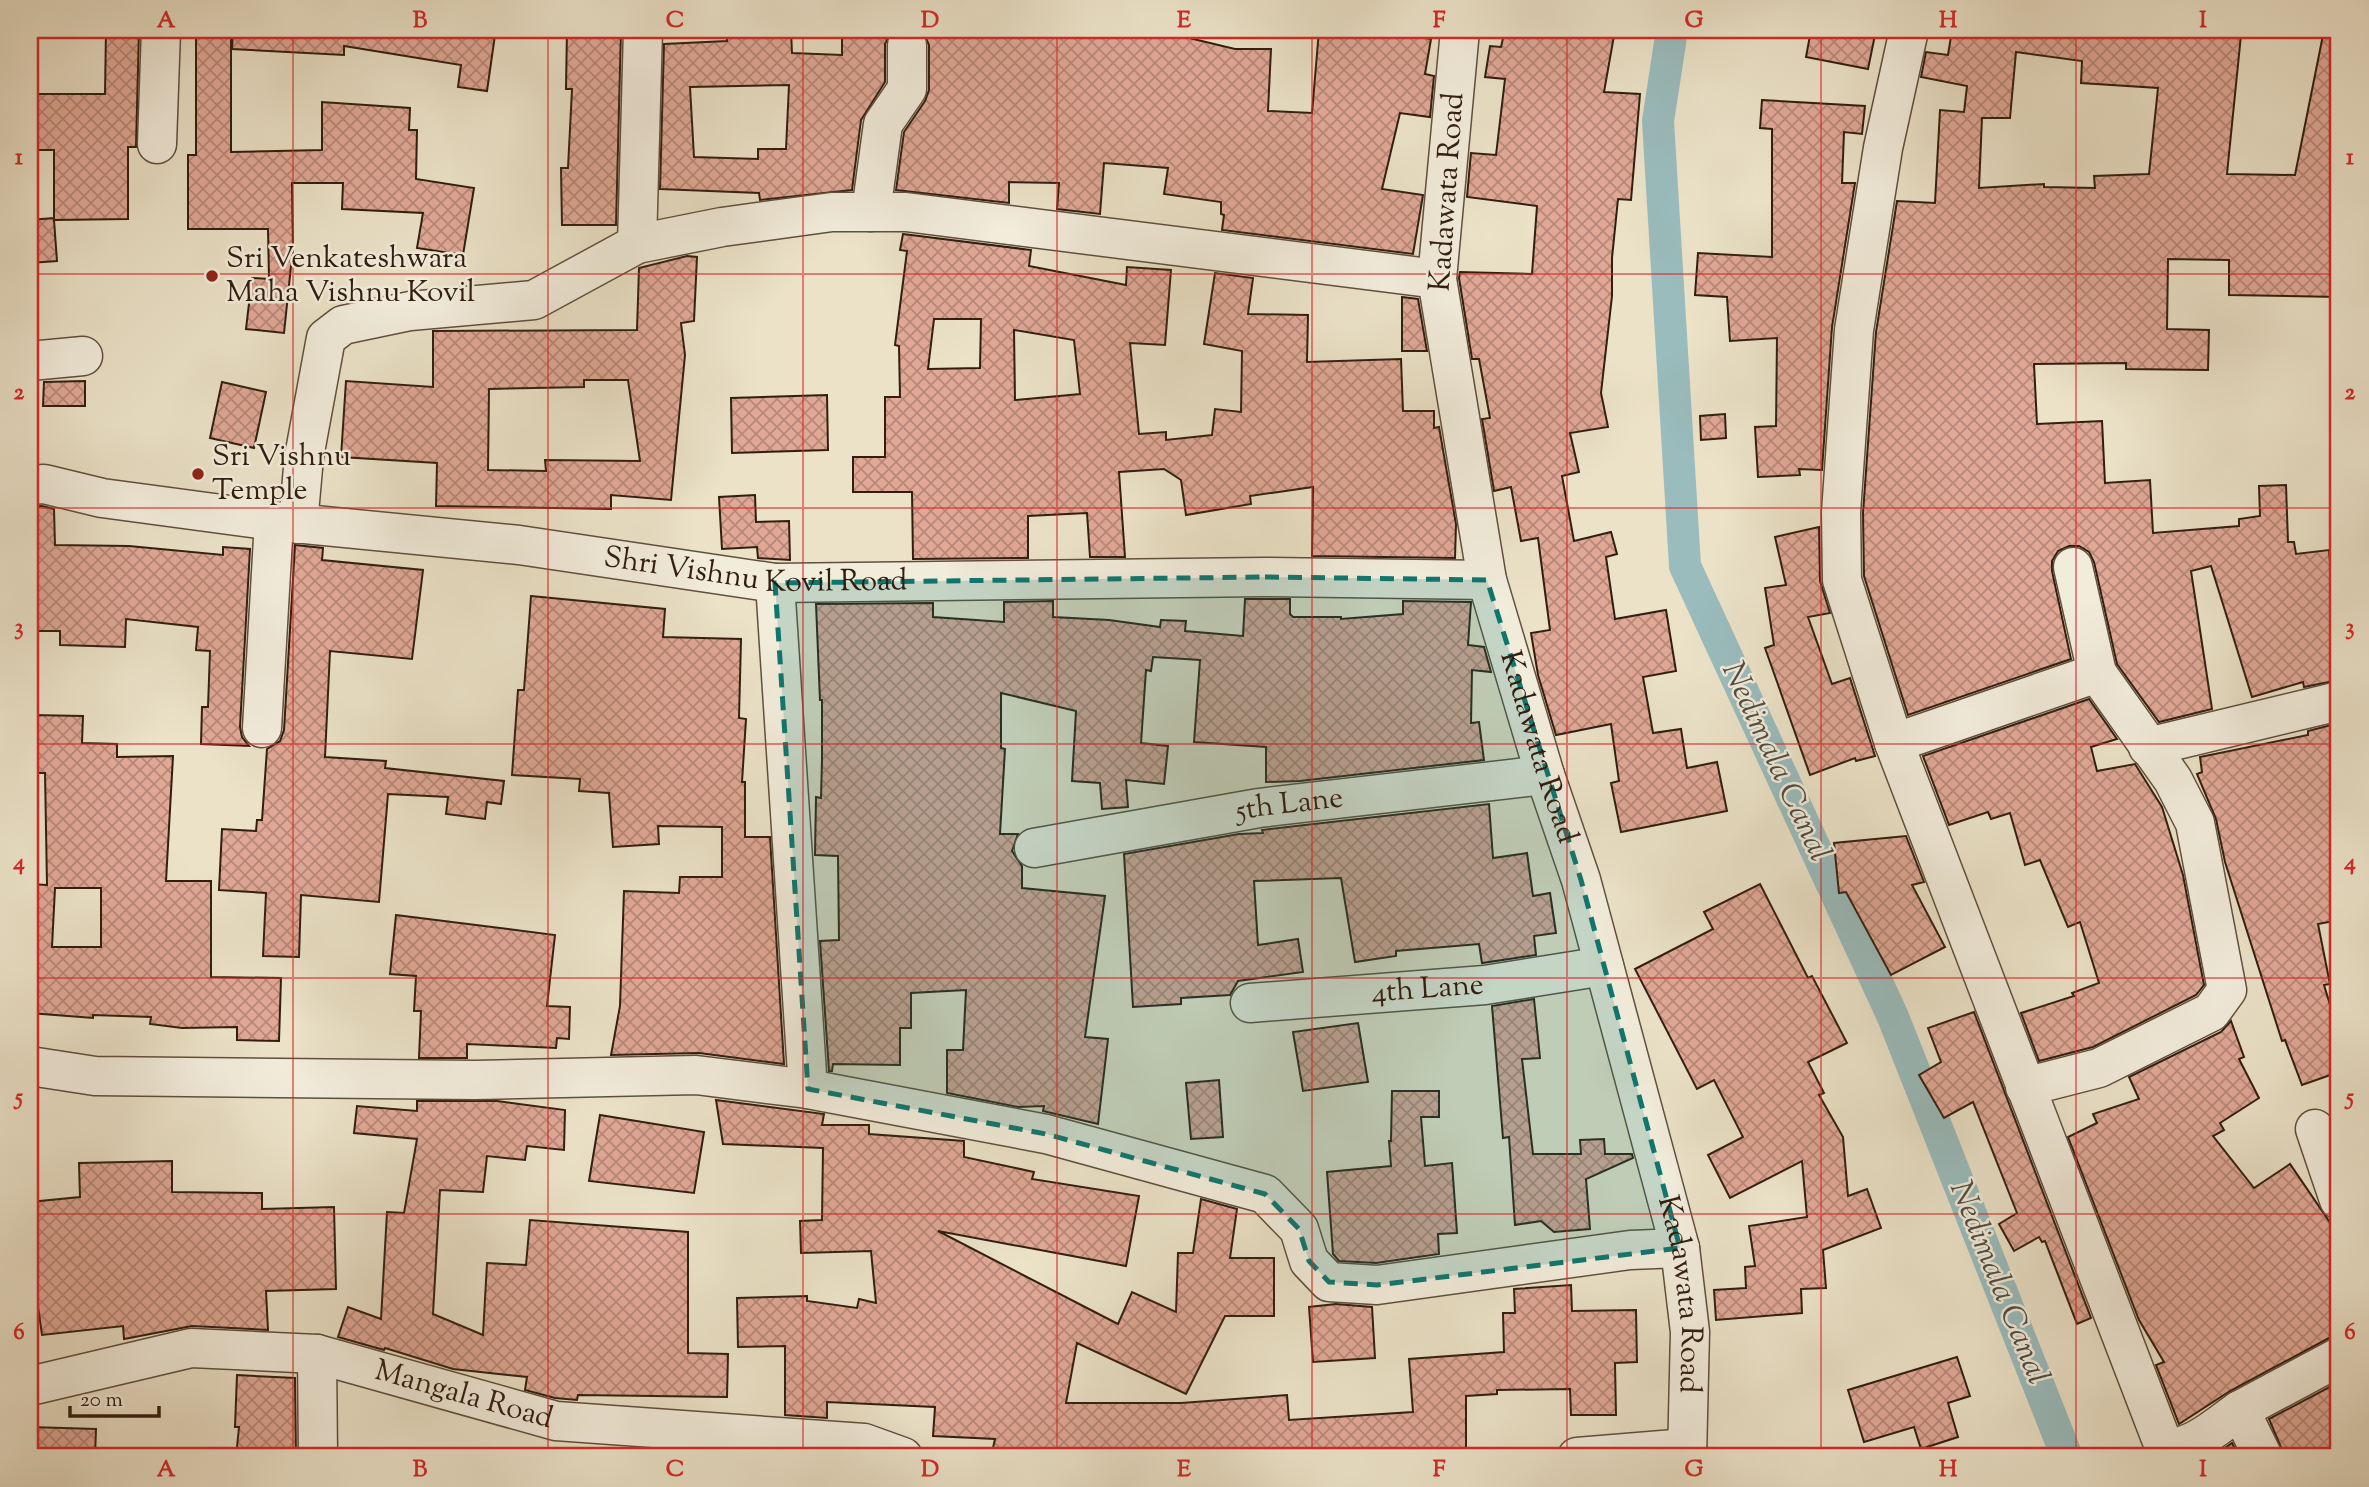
<svg xmlns="http://www.w3.org/2000/svg" width="2369" height="1487" font-family="'Sorts Mill Goudy',serif">
  <defs>
    <pattern id="building-cross-hatch" width="8" height="8" patternUnits="userSpaceOnUse" patternTransform="scale(1.75)"><rect width="8" height="8" fill="#e1a896"/><path d="M0 0l8 8M0 8l8-8" fill="none" stroke="#b78879"/></pattern>
  </defs>
  <rect width="100%" height="100%" fill="#ebe2c8"/>
  <filter id="stains"><feTurbulence type="fractalNoise" baseFrequency=".00286" numOctaves="4"/><feColorMatrix values="0 0 0 0 .2 0 0 0 0 .09 0 0 0 0 .02 0 0 0 .5 -.17"/></filter>
  <radialGradient id="worn" r=".72"><stop offset=".6" stop-color="#630" stop-opacity="0"/><stop offset="1" stop-color="#630" stop-opacity=".3"/></radialGradient>
  <g fill="none" stroke-linecap="round" stroke-linejoin="round">
    <path stroke="#9abcbd" stroke-width="32" d="M 1672,30 L 1658,121 L 1685,566 L 1893,1017 L 2067,1457"/>
  </g>
  <g fill="url(#building-cross-hatch)" stroke="#311e0f" stroke-width="2" fill-rule="evenodd">
    <path d="M 106,30 L 139,30 L 136,147 L 128,147 L 128,219 L 54,220 L 57,261 L 30,263 L 30,220 L 54,218 L 54,150 L 31,150 L 31,94 L 105,94 Z"/>
    <path d="M 196,30 L 231,30 L 231,152 L 322,150 L 322,102 L 410,108 L 409,130 L 417,130 L 416,179 L 474,188 L 463,255 L 417,248 L 423,213 L 342,209 L 343,183 L 292,183 L 293,247 L 284,333 L 246,329 L 252,278 L 269,279 L 268,229 L 188,229 L 188,155 L 196,155 Z"/>
    <path d="M 233,30 L 456,30 L 495,35 L 487,91 L 458,87 L 461,65 L 344,46 L 344,55 L 232,49 Z"/>
    <path d="M 567,30 L 621,30 L 616,225 L 562,225 L 561,168 L 568,168 L 572,89 L 566,89 Z"/>
    <path d="M 726,30 L 791,30 L 792,53 L 842,55 L 842,34 L 885,34 L 885,30 L 892,30 L 885,44 L 885,82 L 861,120 L 852,190 L 760,200 L 759,193 L 660,189 L 664,44 L 727,41 ZM 789,85 L 786,149 L 758,149 L 758,159 L 694,157 L 690,87 Z"/>
    <path d="M 922,30 L 1156,30 L 1235,49 L 1271,49 L 1268,111 L 1312,113 L 1319,30 L 1409,30 L 1408,35 L 1431,39 L 1425,74 L 1434,76 L 1430,117 L 1400,113 L 1382,189 L 1423,195 L 1413,254 L 1222,230 L 1224,215 L 1221,214 L 1221,202 L 1164,194 L 1168,168 L 1104,163 L 1100,214 L 1057,209 L 1059,183 L 1009,182 L 1009,203 L 896,190 L 904,132 L 925,101 L 929,90 L 929,45 Z"/>
    <path d="M 1505,30 L 1615,30 L 1604,92 L 1640,94 L 1631,200 L 1618,199 L 1612,258 L 1612,296 L 1601,393 L 1608,427 L 1570,433 L 1579,472 L 1562,476 L 1574,541 L 1611,532 L 1617,554 L 1606,557 L 1615,619 L 1666,610 L 1676,671 L 1643,677 L 1653,733 L 1681,729 L 1687,768 L 1717,762 L 1727,811 L 1621,832 L 1611,783 L 1619,781 L 1611,724 L 1556,735 L 1538,675 L 1531,633 L 1550,630 L 1538,538 L 1521,541 L 1511,487 L 1494,491 L 1482,419 L 1490,418 L 1479,359 L 1472,359 L 1459,278 L 1460,272 L 1532,274 L 1537,206 L 1467,197 L 1471,153 L 1496,155 L 1505,79 L 1485,77 L 1490,46 L 1501,47 Z"/>
    <path d="M 1811,30 L 1876,30 L 1868,69 L 1806,57 Z"/>
    <path d="M 1952,30 L 2189,30 L 2241,35 L 2227,174 L 2295,175 L 2324,30 L 2339,30 L 2339,297 L 2229,295 L 2229,260 L 2168,259 L 2167,329 L 2209,330 L 2208,370 L 2126,369 L 2126,363 L 2034,364 L 2037,424 L 2102,421 L 2105,483 L 2150,480 L 2153,533 L 2239,526 L 2239,519 L 2260,516 L 2259,486 L 2286,485 L 2288,542 L 2294,542 L 2296,554 L 2329,550 L 2335,623 L 2338,623 L 2339,680 L 2304,687 L 2303,682 L 2252,697 L 2211,566 L 2191,571 L 2212,709 L 2159,722 L 2117,664 L 2094,562 L 2089,552 L 2079,546 L 2069,546 L 2058,551 L 2052,561 L 2052,571 L 2071,659 L 1908,715 L 1864,576 L 1863,513 L 1876,332 L 1897,201 L 1935,203 L 1940,110 L 1964,112 L 1967,86 L 1921,77 L 1926,52 L 1948,55 ZM 2016,52 L 2082,61 L 2081,83 L 2158,88 L 2149,174 L 2094,176 L 2095,188 L 2044,187 L 2044,184 L 1979,188 L 1982,118 L 2010,118 Z"/>
    <path d="M 1762,100 L 1865,106 L 1862,134 L 1844,132 L 1842,183 L 1855,183 L 1832,327 L 1822,470 L 1799,469 L 1800,475 L 1758,477 L 1755,427 L 1776,426 L 1777,338 L 1730,341 L 1727,297 L 1695,295 L 1698,253 L 1772,257 L 1772,129 L 1760,128 Z"/>
    <path d="M 903,234 L 1031,250 L 1029,266 L 1126,285 L 1127,267 L 1171,270 L 1165,345 L 1130,343 L 1139,434 L 1166,432 L 1166,440 L 1212,435 L 1215,409 L 1241,412 L 1242,351 L 1204,344 L 1215,273 L 1253,278 L 1248,314 L 1308,315 L 1307,362 L 1401,359 L 1403,411 L 1434,411 L 1434,428 L 1439,427 L 1456,524 L 1455,558 L 1312,556 L 1313,487 L 1250,496 L 1251,504 L 1186,515 L 1181,480 L 1164,469 L 1119,472 L 1125,557 L 1090,557 L 1087,513 L 1028,516 L 1028,558 L 913,559 L 912,492 L 853,492 L 853,457 L 885,457 L 885,397 L 900,397 L 899,346 L 895,345 L 907,251 L 900,250 ZM 934,319 L 981,319 L 980,368 L 928,369 ZM 1014,330 L 1074,340 L 1080,394 L 1015,400 Z"/>
    <path d="M 687,256 L 697,257 L 694,321 L 681,323 L 685,355 L 671,500 L 611,495 L 611,509 L 436,506 L 437,463 L 341,457 L 346,381 L 433,387 L 433,331 L 637,330 L 639,268 ZM 584,380 L 628,380 L 640,461 L 545,460 L 546,471 L 488,470 L 489,389 L 584,387 Z"/>
    <path d="M 1402,297 L 1418,299 L 1427,351 L 1402,351 Z"/>
    <path d="M 85,381 L 85,406 L 43,406 L 44,382 Z"/>
    <path d="M 222,382 L 266,392 L 254,448 L 210,438 Z"/>
    <path d="M 827,395 L 828,450 L 732,453 L 731,398 Z"/>
    <path d="M 1725,414 L 1726,438 L 1701,440 L 1700,416 Z"/>
    <path d="M 755,495 L 756,522 L 789,521 L 790,560 L 758,558 L 757,547 L 722,549 L 719,497 Z"/>
    <path d="M 42,506 L 54,509 L 55,545 L 129,546 L 223,555 L 223,547 L 250,549 L 240,727 L 242,737 L 249,746 L 201,744 L 202,707 L 208,707 L 210,651 L 196,650 L 198,627 L 126,619 L 125,647 L 60,645 L 60,631 L 30,631 L 30,507 Z"/>
    <path d="M 1819,527 L 1820,581 L 1830,613 L 1808,617 L 1832,684 L 1850,678 L 1875,756 L 1856,761 L 1855,758 L 1810,775 L 1765,648 L 1774,645 L 1765,588 L 1786,585 L 1775,537 Z"/>
    <path d="M 295,545 L 323,548 L 322,560 L 423,570 L 412,659 L 330,651 L 325,757 L 386,761 L 385,768 L 504,781 L 501,804 L 487,802 L 485,819 L 446,814 L 448,797 L 388,794 L 379,902 L 301,895 L 299,957 L 263,956 L 266,893 L 219,890 L 222,829 L 256,831 L 257,820 L 262,820 L 267,749 L 280,741 L 284,730 Z"/>
    <path d="M 531,596 L 665,609 L 663,637 L 741,639 L 739,718 L 746,719 L 742,782 L 745,782 L 745,837 L 770,837 L 784,1064 L 699,1053 L 611,1055 L 620,1006 L 624,891 L 679,893 L 680,877 L 722,877 L 722,827 L 658,826 L 659,844 L 613,847 L 609,793 L 579,791 L 580,779 L 512,775 L 518,690 L 524,690 Z"/>
    <path d="M 1245,599 L 1290,599 L 1290,614 L 1293,617 L 1341,617 L 1341,619 L 1403,614 L 1403,601 L 1471,602 L 1468,645 L 1484,647 L 1491,672 L 1472,670 L 1471,723 L 1479,722 L 1484,760 L 1300,781 L 1266,782 L 1266,747 L 1194,742 L 1200,660 L 1153,657 L 1151,671 L 1146,670 L 1141,743 L 1168,746 L 1164,784 L 1126,780 L 1128,807 L 1102,809 L 1100,783 L 1072,781 L 1076,711 L 1001,693 L 1001,748 L 1005,749 L 1000,834 L 1018,834 L 1012,851 L 1022,866 L 1022,888 L 1105,896 L 1085,1037 L 1108,1039 L 1098,1124 L 1043,1111 L 1044,1106 L 1018,1107 L 947,1093 L 947,1050 L 963,1050 L 966,990 L 911,993 L 911,1028 L 900,1028 L 900,1065 L 833,1064 L 832,1071 L 829,1071 L 820,941 L 839,940 L 838,856 L 815,855 L 816,797 L 821,798 L 822,760 L 822,700 L 820,700 L 816,604 L 933,603 L 933,617 L 1004,622 L 1004,602 L 1053,601 L 1053,617 L 1109,620 L 1160,627 L 1161,620 L 1186,621 L 1185,631 L 1243,636 Z"/>
    <path d="M 2089,699 L 2117,739 L 2091,747 L 2097,771 L 2135,764 L 2162,807 L 2183,875 L 2204,985 L 2196,995 L 2093,1047 L 2039,1061 L 2021,1013 L 2074,996 L 2072,993 L 2099,983 L 2080,922 L 2068,927 L 2040,860 L 2025,865 L 2010,813 L 1991,819 L 1988,812 L 1949,825 L 1923,756 Z"/>
    <path d="M 31,715 L 83,716 L 82,743 L 117,744 L 117,757 L 173,756 L 166,881 L 211,881 L 211,977 L 281,978 L 279,1041 L 237,1040 L 237,1027 L 182,1028 L 150,1024 L 151,1017 L 93,1015 L 93,1018 L 30,1013 L 30,884 L 47,885 L 45,773 L 30,773 ZM 55,888 L 101,888 L 101,947 L 52,947 Z"/>
    <path d="M 2339,723 L 2339,920 L 2318,924 L 2330,984 L 2324,985 L 2339,1034 L 2339,1072 L 2302,1085 L 2285,1040 L 2282,1041 L 2225,862 L 2216,819 L 2197,774 L 2202,772 L 2200,757 L 2308,735 L 2308,731 Z"/>
    <path d="M 1489,804 L 1493,858 L 1527,853 L 1533,896 L 1550,893 L 1556,933 L 1534,936 L 1536,955 L 1482,963 L 1479,944 L 1396,951 L 1396,956 L 1355,962 L 1341,878 L 1254,881 L 1258,945 L 1298,939 L 1303,972 L 1238,981 L 1230,995 L 1181,998 L 1181,1004 L 1133,1007 L 1124,854 L 1239,834 L 1263,833 L 1262,830 Z"/>
    <path d="M 1906,836 L 1924,882 L 1912,885 L 1945,947 L 1891,975 L 1846,892 L 1839,893 L 1834,843 Z"/>
    <path d="M 1760,884 L 1808,978 L 1812,976 L 1847,1043 L 1808,1062 L 1824,1093 L 1819,1095 L 1843,1137 L 1848,1196 L 1867,1189 L 1881,1228 L 1823,1250 L 1826,1288 L 1801,1289 L 1802,1313 L 1716,1320 L 1714,1290 L 1746,1288 L 1745,1267 L 1755,1266 L 1749,1226 L 1807,1217 L 1802,1161 L 1730,1198 L 1708,1155 L 1743,1137 L 1714,1080 L 1697,1089 L 1635,969 L 1713,929 L 1704,912 Z"/>
    <path d="M 396,915 L 555,935 L 547,1006 L 570,1007 L 569,1039 L 557,1038 L 556,1048 L 467,1044 L 467,1058 L 419,1058 L 421,1011 L 414,1011 L 416,976 L 390,974 Z"/>
    <path d="M 1534,999 L 1540,1058 L 1522,1059 L 1533,1154 L 1581,1154 L 1580,1140 L 1604,1139 L 1605,1154 L 1632,1154 L 1633,1158 L 1586,1179 L 1590,1229 L 1554,1232 L 1541,1221 L 1515,1225 L 1509,1137 L 1503,1138 L 1492,1006 Z"/>
    <path d="M 1974,1012 L 2091,1318 L 2077,1324 L 2045,1241 L 2042,1242 L 2039,1237 L 2014,1251 L 1999,1224 L 2017,1213 L 1973,1102 L 1944,1118 L 1919,1075 L 1941,1062 L 1928,1028 Z"/>
    <path d="M 2231,1021 L 2244,1057 L 2239,1059 L 2259,1098 L 2220,1123 L 2224,1130 L 2213,1136 L 2254,1188 L 2290,1164 L 2331,1224 L 2339,1221 L 2339,1335 L 2329,1338 L 2230,1391 L 2179,1424 L 2156,1365 L 2164,1362 L 2139,1320 L 2068,1137 L 2097,1123 L 2093,1114 L 2139,1099 L 2129,1077 L 2221,1032 Z"/>
    <path d="M 1358,1023 L 1368,1082 L 1303,1091 L 1293,1032 Z"/>
    <path d="M 1219,1080 L 1223,1137 L 1191,1139 L 1186,1083 Z"/>
    <path d="M 1392,1091 L 1439,1091 L 1439,1117 L 1421,1117 L 1425,1166 L 1452,1163 L 1457,1233 L 1438,1234 L 1439,1254 L 1376,1263 L 1339,1261 L 1333,1254 L 1327,1172 L 1391,1166 L 1389,1141 L 1391,1141 Z"/>
    <path d="M 716,1100 L 824,1114 L 822,1125 L 869,1125 L 869,1134 L 964,1141 L 964,1157 L 1034,1172 L 1032,1179 L 1139,1196 L 1126,1266 L 938,1231 L 1118,1324 L 1132,1292 L 1176,1312 L 1178,1253 L 1193,1253 L 1201,1199 L 1237,1209 L 1230,1258 L 1274,1258 L 1274,1316 L 1225,1316 L 1186,1394 L 1077,1343 L 1066,1403 L 1181,1403 L 1287,1395 L 1289,1420 L 1413,1412 L 1409,1359 L 1504,1352 L 1503,1313 L 1515,1313 L 1514,1289 L 1571,1285 L 1572,1311 L 1636,1310 L 1637,1362 L 1615,1363 L 1616,1415 L 1571,1415 L 1570,1389 L 1497,1390 L 1497,1394 L 1466,1396 L 1466,1457 L 1315,1457 L 1315,1451 L 1240,1457 L 991,1457 L 995,1439 L 933,1436 L 935,1407 L 827,1402 L 827,1418 L 785,1415 L 785,1346 L 738,1347 L 737,1298 L 807,1296 L 807,1301 L 857,1308 L 859,1299 L 876,1303 L 871,1251 L 801,1253 L 800,1221 L 822,1220 L 823,1148 L 723,1144 Z"/>
    <path d="M 417,1101 L 497,1101 L 565,1110 L 564,1150 L 527,1146 L 525,1160 L 487,1156 L 483,1192 L 440,1190 L 433,1314 L 483,1335 L 487,1263 L 526,1265 L 530,1220 L 688,1232 L 688,1353 L 728,1354 L 727,1397 L 578,1395 L 577,1400 L 555,1398 L 525,1390 L 527,1377 L 453,1369 L 385,1348 L 384,1350 L 338,1337 L 348,1307 L 381,1319 L 387,1212 L 404,1213 L 417,1139 L 354,1133 L 357,1106 L 417,1111 Z"/>
    <path d="M 600,1115 L 704,1132 L 694,1193 L 589,1181 Z"/>
    <path d="M 172,1161 L 172,1192 L 262,1193 L 262,1209 L 334,1207 L 336,1289 L 266,1291 L 268,1330 L 192,1326 L 124,1339 L 123,1326 L 42,1335 L 30,1250 L 30,1202 L 80,1197 L 79,1163 Z"/>
    <path d="M 1336,1304 L 1372,1307 L 1375,1358 L 1313,1362 L 1309,1307 Z"/>
    <path d="M 1957,1357 L 1970,1396 L 1948,1403 L 1958,1437 L 1921,1449 L 1914,1427 L 1864,1442 L 1848,1390 Z"/>
    <path d="M 237,1375 L 295,1378 L 296,1457 L 236,1457 L 239,1427 L 235,1427 Z"/>
    <path d="M 2339,1382 L 2339,1457 L 2285,1457 L 2269,1419 Z"/>
    <path d="M 30,1427 L 96,1429 L 95,1457 L 30,1457 Z"/>
    <path d="M 2232,1443 L 2239,1457 L 2210,1457 L 2215,1455 Z"/>
  </g>
  <g fill="none" stroke-linecap="round" stroke-linejoin="round">
    <g stroke="#604f3d" stroke-width="41">
      <g id="minor">
        <path id="s1" d="M 1460,30 L 1437,279 L 1487,580 L 1545,775 L 1581,880 L 1680,1248 L 1690,1332 L 1687,1457"/>
        <path d="M 1909,30 L 1883,148 L 1854,330 L 1841,512 L 1842,580 L 1894,743 L 2163,1444 C 2187,1456 2220,1423 2240,1410 L 2263,1457"/>
        <path d="M 157,144 L 161,30"/>
        <path d="M 871,212 L 883,124 L 907,89 L 907,45"/>
        <path d="M 637,244 L 643,30"/>
        <path d="M 30,361 L 83,356"/>
        <path id="s2" d="M 30,485 L 44,484 L 102,498 L 274,521 L 519,545 L 775,583 L 1265,577 L 1487,580"/>
        <path d="M 298,524 L 304,457 L 326,338 L 343,325 L 410,311 L 534,300 L 637,244 L 722,227 L 832,212 L 906,212 L 1437,279"/>
        <path d="M 2073,567 L 2097,673"/>
        <path d="M 775,583 L 808,1089 L 1046,1134 L 1265,1194 L 1299,1229 L 1309,1261 L 1329,1282 L 1377,1285 L 1630,1250 L 1680,1248"/>
        <path d="M 262,728 L 274,521"/>
        <path d="M 1894,743 L 2097,673 L 2173,780 L 2195,823 L 2227,990 L 2211,1012 L 2099,1068 L 2025,1087"/>
        <path d="M 2148,747 L 2339,701"/>
        <path id="s3" d="M 1034,848 L 1259,808 L 1545,775"/>
        <path id="s4" d="M 1250,1003 L 1485,985 L 1604,966"/>
        <path d="M 30,1066 L 95,1076 L 475,1080 L 696,1075 L 808,1089"/>
        <path d="M 2315,1129 L 2339,1200"/>
        <path d="M 317,1354 L 318,1457"/>
        <path id="s5" d="M 30,1386 L 191,1348 L 317,1354 L 556,1421 L 864,1443 L 903,1457"/>
        <path d="M 2240,1410 L 2339,1357"/>
        <path d="M 1577,1457 L 1687,1448"/>
      </g>
    </g>
    <use href="#minor" stroke="#f2ecdb" stroke-width="38"/>
  </g>
  <path fill="#0f766e" fill-opacity="0.2" stroke="#0f766e" stroke-width="5" stroke-dasharray="14 9" stroke-linejoin="round" d="M 1265,577 L 1487,580 L 1581,880 L 1680,1248 L 1377,1285 L 1329,1282 L 1309,1261 L 1299,1229 L 1265,1194 L 1046,1134 L 808,1089 L 775,583 Z"/>
  <path fill="none" stroke="#d62828" stroke-width="2" stroke-opacity="0.55" d="M 293,30 L 293,1457M 548,30 L 548,1457M 803,30 L 803,1457M 1057,30 L 1057,1457M 1312,30 L 1312,1457M 1567,30 L 1567,1457M 1821,30 L 1821,1457M 2076,30 L 2076,1457M 30,274 L 2339,274M 30,508 L 2339,508M 30,744 L 2339,744M 30,978 L 2339,978M 30,1214 L 2339,1214"/>
  <g fill="#8f2418" stroke="#f2ecdb" stroke-width="2.5">
    <circle cx="212" cy="276" r="7"/>
    <circle cx="198" cy="474" r="7"/>
  </g>
  <g text-anchor="middle" dominant-baseline="central" stroke-width="5" stroke-linejoin="round" paint-order="stroke">
    <g font-size="30" fill="#311e0f" stroke="#f2ecdb">
      <text transform="translate(1448 192) rotate(-86)">Kadawata Road</text>
      <text stroke="none"><textPath href="#s2" startOffset="732">Shri Vishnu Kovil Road</textPath></text>
      <text stroke="none"><textPath href="#s1" startOffset="730">Kadawata Road</textPath></text>
      <text stroke="none"><textPath href="#s3" startOffset="259">5th Lane</textPath></text>
      <text stroke="none"><textPath href="#s4" startOffset="178">4th Lane</textPath></text>
      <text stroke="none"><textPath href="#s1" startOffset="1297">Kadawata Road</textPath></text>
      <text stroke="none"><textPath href="#s5" startOffset="444">Mangala Road</textPath></text>
    </g>
    <g font-size="30" fill="#311e0f" stroke="#f2ecdb" text-anchor="start">
      <text x="226" y="259">Sri Venkateshwara<tspan x="226" dy="34">Maha Vishnu Kovil</tspan></text>
      <text x="212" y="457">Sri Vishnu<tspan x="212" dy="34">Temple</tspan></text>
    </g>
    <g font-size="32" font-style="italic" fill="#504d43" stroke="#f2ecdb">
      <text transform="translate(1775 762) rotate(65)">Nedimala Canal</text>
      <text transform="translate(1998 1283) rotate(68)">Nedimala Canal</text>
    </g>
  </g>
  <rect width="2369" height="1487" fill="none" stroke="#ebe2c8" stroke-width="77"/>
  <path d="M70 1406v10h89v-10" fill="none" stroke="#311e0f" stroke-width="3.5"/>
  <text x="80" y="1406" font-size="21" fill="#311e0f" stroke="#f2ecdb" stroke-width="5" paint-order="stroke">20 m</text>
  <rect x="38" y="38" width="2292" height="1410" fill="none" stroke="#d62828" stroke-width="2.5"/>
  <g font-size="23" text-anchor="middle" font-weight="bold" fill="#d62828">
    <text x="166" y="27">A</text>
    <text x="420" y="27">B</text>
    <text x="675" y="27">C</text>
    <text x="930" y="27">D</text>
    <text x="1184" y="27">E</text>
    <text x="1439" y="27">F</text>
    <text x="1694" y="27">G</text>
    <text x="1948" y="27">H</text>
    <text x="2203" y="27">I</text>
    <text x="19" y="164">1</text>
    <text x="2350" y="164">1</text>
    <text x="19" y="399">2</text>
    <text x="2350" y="399">2</text>
    <text x="19" y="634">3</text>
    <text x="2350" y="634">3</text>
    <text x="19" y="869">4</text>
    <text x="2350" y="869">4</text>
    <text x="19" y="1104">5</text>
    <text x="2350" y="1104">5</text>
    <text x="19" y="1339">6</text>
    <text x="2350" y="1339">6</text>
    <text x="166" y="1476">A</text>
    <text x="420" y="1476">B</text>
    <text x="675" y="1476">C</text>
    <text x="930" y="1476">D</text>
    <text x="1184" y="1476">E</text>
    <text x="1439" y="1476">F</text>
    <text x="1694" y="1476">G</text>
    <text x="1948" y="1476">H</text>
    <text x="2203" y="1476">I</text>
  </g>
  <rect width="100%" height="100%" filter="url(#stains)"/>
  <rect width="100%" height="100%" fill="url(#worn)"/>
</svg>
